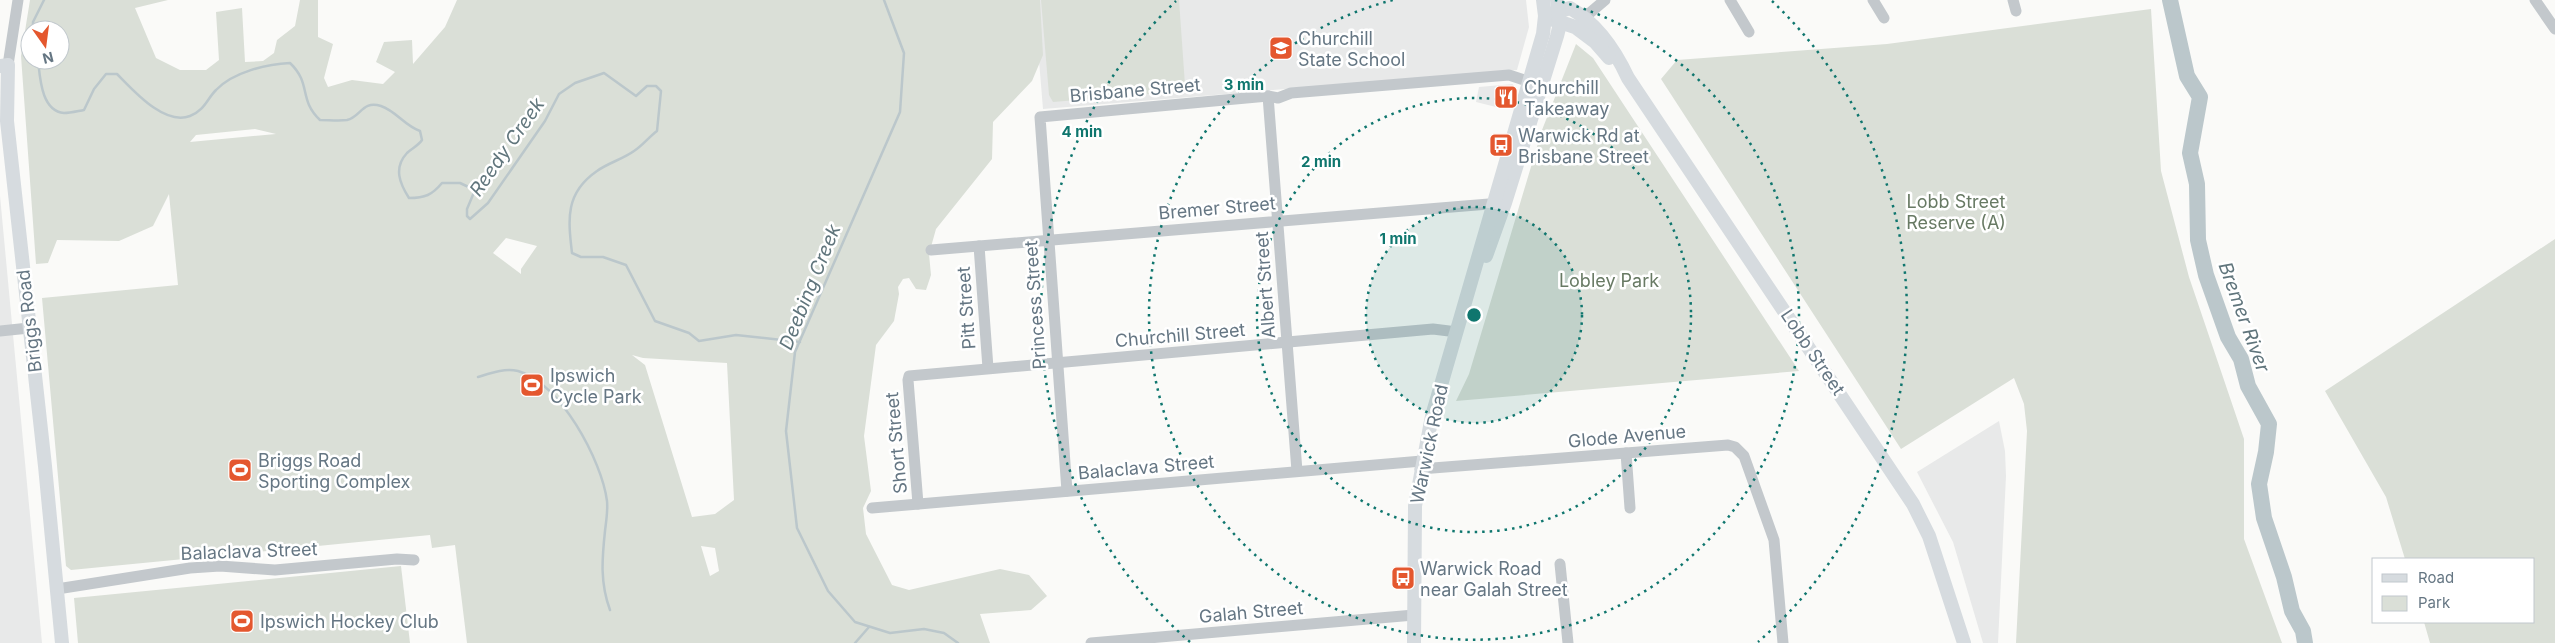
<svg xmlns="http://www.w3.org/2000/svg" width="2555" height="643" font-family="Inter,sans-serif">
  <rect width="100%" height="100%" fill="#fafaf8"/>
  <g fill="#e8e9e9">
    <path d="M 1034,0 L 1526,0 L 1529,27 L 1517,70 L 1043,109 Z"/>
    <path d="M 1513,84 L 1504,109 L 1476,102 L 1479,87 Z"/>
    <path d="M 0,196 L 42,643 L 0,643 Z"/>
    <path d="M 1999,421 L 2005,451 L 2006,476 L 1998,643 L 1983,643 L 1953,542 L 1917,472 Z"/>
  </g>
  <g fill="#dadfd7" fill-rule="evenodd">
    <path d="M 30,0 L 168,0 L 135,8 L 156,58 L 180,70 L 206,70 L 219,60 L 216,12 L 242,8 L 245,62 L 263,61 L 274,53 L 277,40 L 295,26 L 300,0 L 318,0 L 318,37 L 333,44 L 324,78 L 328,87 L 352,80 L 383,84 L 395,72 L 376,62 L 384,42 L 412,40 L 413,64 L 445,27 L 457,0 L 1040,0 L 1043,55 L 1032,81 L 993,122 L 992,159 L 936,229 L 929,254 L 931,275 L 926,290 L 916,289 L 909,278 L 903,279 L 898,287 L 899,294 L 894,321 L 876,345 L 864,436 L 871,491 L 863,508 L 866,534 L 892,585 L 909,590 L 1000,569 L 1029,575 L 1047,596 L 1031,610 L 980,614 L 990,643 L 467,643 L 455,545 L 432,548 L 430,535 L 71,570 L 66,566 L 42,298 L 178,285 L 169,194 L 153,226 L 119,241 L 57,240 L 48,263 L 36,264 L 21,56 ZM 30,30 L 60,30 L 60,60 L 30,60 ZM 255,129 L 276,134 L 190,142 L 196,135 ZM 506,238 L 537,246 L 521,269 L 521,274 L 493,253 ZM 632,355 L 643,358 L 727,363 L 734,500 L 715,514 L 692,517 L 645,365 ZM 701,546 L 715,548 L 719,571 L 710,576 Z"/>
    <path d="M 1041,0 L 1179,0 L 1185,85 L 1182,88 L 1173,92 L 1053,102 L 1049,95 Z"/>
    <path d="M 2151,9 L 2161,171 L 2189,277 L 2244,439 L 2244,539 L 2282,643 L 2016,643 L 2027,431 L 2024,404 L 2014,378 L 1901,449 L 1661,79 L 1677,60 L 1887,44 Z"/>
    <path d="M 1576,44 L 1593,58 L 1799,371 L 1456,401 L 1469,374 L 1542,130 Z"/>
    <path d="M 2555,239 L 2555,643 L 2430,643 L 2424,622 L 2534,622 L 2534,559 L 2405,559 L 2386,497 L 2325,391 Z"/>
    <path d="M 401,566 L 410,643 L 78,643 L 74,598 Z"/>
  </g>
  <g fill="none" stroke-linecap="round" stroke-linejoin="round">
    <g stroke="#bbc7cb" stroke-width="2.5">
      <path d="M 884,0 L 904,53 L 900,112 L 795,352 L 786,431 L 797,528 L 828,591 L 855,622 L 890,633 L 924,629 L 944,633 L 958,643"/>
      <path d="M 33,30 L 33,22 L 44,0"/>
      <path d="M 38,60 C 40,77 41,111 64,113 C 70,113 78,111 84,110 L 94,89 L 106,74 L 117,74 C 133,90 164,126 190,116 C 205,110 207,99 216,90 C 233,72 267,64 290,63 C 312,84 298,99 320,120 C 329,120 339,121 347,120 C 361,117 362,100 381,106 C 396,111 405,126 420,131 L 422,140 C 418,146 412,148 407,153 C 393,168 400,184 409,198 C 425,198 432,195 442,183 L 460,183 L 475,190 L 467,209 L 467,216 L 470,219 L 488,203 L 545,121 L 559,94 L 575,83 L 604,73 L 636,96 L 647,86 L 656,86 L 661,91 L 657,131 C 649,137 642,146 634,151 C 623,159 608,163 597,171 C 565,193 568,219 572,253 L 581,257 L 603,257 L 626,265 L 655,321 L 689,333 L 699,341 L 736,335 L 800,342"/>
      <path d="M 478,377 C 491,373 504,368 518,371 C 560,382 602,461 607,501 C 608,511 606,522 605,531 C 602,559 600,583 610,610"/>
      <path d="M 855,643 L 869,627"/>
    </g>
    <path stroke="#bbc7cb" stroke-width="16" d="M 2170,0 L 2187,76 L 2200,97 L 2190,153 L 2197,184 L 2198,240 L 2206,275 L 2228,337 L 2241,359 L 2248,386 L 2269,424 L 2266,452 L 2259,484 L 2264,518 L 2284,577 L 2292,611 L 2303,631 L 2305,643"/>
    <g stroke="#c3c8cc" stroke-width="11">
      <path d="M 1730,0 L 1749,32"/>
      <path d="M 1873,0 L 1884,18"/>
      <path d="M 2013,0 L 2016,11"/>
      <path d="M 2535,0 L 2555,29"/>
      <path d="M 1585,17 L 1605,0"/>
      <path d="M 8,65 L 18,0"/>
      <path d="M 1268,96 L 1297,471"/>
      <path d="M 979,246 L 988,368"/>
      <path d="M 931,250 L 1501,203"/>
      <path d="M 0,331 L 29,328"/>
      <path d="M 1626,453 L 1630,508"/>
      <path d="M 1420,469 L 1728,445 L 1735,447 L 1744,456 L 1774,540 L 1783,643"/>
      <path d="M 1067,491 L 1040,117 L 1268,96 L 1278,98 L 1291,93 L 1509,75 L 1530,82"/>
      <path d="M 918,504 L 908,380 L 909,376 L 1433,329 L 1457,332"/>
      <path d="M 872,508 L 1422,461"/>
      <path d="M 1560,564 L 1568,643"/>
      <path d="M 57,589 L 190,568 L 220,566 L 275,570 L 397,559 L 414,560"/>
      <path d="M 1091,643 L 1414,615"/>
    </g>
    <g stroke="#d6dbdf" stroke-width="14">
      <path d="M 1545,16 L 1570,8 C 1598,24 1615,50 1628,78 L 1913,504 L 1929,536 L 1964,643"/>
      <path d="M 1551,19 L 1575,27 L 1595,42 L 1609,58"/>
      <path d="M 0,66 L 8,65 L 7,121 L 45,466 L 62,643"/>
      <path d="M 1486,256 L 1505,203 L 1557,36 L 1560,24 L 1557,0"/>
      <path d="M 1414,643 L 1415,506 L 1432,416 L 1543,34 L 1545,16 L 1543,0"/>
    </g>
  </g>
  <circle cx="1474" cy="315" r="108" fill="#0f766e" fill-opacity=".12"/>
  <g fill="none" stroke="#0f766e" stroke-width="2.5" stroke-dasharray="2.5 5">
    <circle cx="1474" cy="315" r="108"/>
    <circle cx="1474" cy="315" r="217"/>
    <path d="M1555 0A325 325 0 1 1 1393 0"/>
    <path d="M1190 642A433 433 0 0 1 1176 1M1772 1A433 433 0 0 1 1758 642"/>
  </g>
  <defs>
    <g id="school-square" transform="scale(1.25)"><rect x="-9" y="-9" width="18" height="18" rx="4" fill="#e4572e" stroke="#fff"/><path d="M0-5L7-2L0 1L-7-2ZM-4 1L0 2.5L4 1V4Q0 6-4 4Z" fill="#fff"/></g>
    <g id="restaurant-square" transform="scale(1.25)"><rect x="-9" y="-9" width="18" height="18" rx="4" fill="#e4572e" stroke="#fff"/><path d="M-5-6h1v4h1v-4h1v4h1v-4h1v5L-1.5 .5V6h-2V.5L-5-1ZM5-6V6H3V1.5H1.5Q1.5-4 5-6Z" fill="#fff"/></g>
    <g id="bus-square" transform="scale(1.25)"><rect x="-9" y="-9" width="18" height="18" rx="4" fill="#e4572e" stroke="#fff"/><path d="M-5-6H5V4H4V6H2V4H-2V6H-4V4H-5ZM-3.5-4V0h7V-4ZM-3.5 1.2v1.5H-2V1.2ZM2 1.2v1.5H3.5V1.2Z" fill="#fff"/></g>
    <g id="stadium-square" transform="scale(1.25)"><rect x="-9" y="-9" width="18" height="18" rx="4" fill="#e4572e" stroke="#fff"/><path d="M0-5a6.5 5 0 1 0 0 10a6.5 5 0 1 0 0-10ZM-3.5-1.8h7v3.6h-7Z" fill="#fff"/></g>
  </defs>
  <g fill-rule="evenodd">
    <use href="#school-square" x="1281" y="48"/>
    <use href="#restaurant-square" x="1506" y="97"/>
    <use href="#bus-square" x="1501" y="145"/>
    <use href="#stadium-square" x="532" y="385"/>
    <use href="#stadium-square" x="240" y="470"/>
    <use href="#bus-square" x="1403" y="578"/>
    <use href="#stadium-square" x="242" y="621"/>
  </g>
  <g text-anchor="middle" dominant-baseline="central" stroke-width="5" stroke-linejoin="round" paint-order="stroke">
    <g font-size="18" fill="#657683" stroke="#fff" text-anchor="start">
      <text x="1298" y="38">Churchill<tspan x="1298" dy="21">State School</tspan></text>
      <text x="1524" y="87">Churchill<tspan x="1524" dy="21">Takeaway</tspan></text>
      <text x="1518" y="135">Warwick Rd at<tspan x="1518" dy="21">Brisbane Street</tspan></text>
      <text x="550" y="375">Ipswich<tspan x="550" dy="21">Cycle Park</tspan></text>
      <text x="258" y="460">Briggs Road<tspan x="258" dy="21">Sporting Complex</tspan></text>
      <text x="1420" y="568">Warwick Road<tspan x="1420" dy="21">near Galah Street</tspan></text>
      <text x="260" y="621">Ipswich Hockey Club</text>
    </g>
    <g font-size="18" fill="#657683" stroke="#fff">
      <text transform="translate(1135 90) rotate(-5)">Brisbane Street</text>
      <text transform="translate(1217 208) rotate(-5)">Bremer Street</text>
      <text transform="translate(1265 285) rotate(-94)">Albert Street</text>
      <text transform="translate(1035 305) rotate(-94)">Princess Street</text>
      <text transform="translate(966 308) rotate(-94)">Pitt Street</text>
      <text transform="translate(29 321) rotate(-97)">Briggs Road</text>
      <text transform="translate(1180 335) rotate(-5)">Churchill Street</text>
      <text transform="translate(1813 352) rotate(56)">Lobb Street</text>
      <text transform="translate(1627 436) rotate(-5)">Glode Avenue</text>
      <text transform="translate(896 443) rotate(-95)">Short Street</text>
      <text transform="translate(1429 444) rotate(-78)">Warwick Road</text>
      <text transform="translate(1146 467) rotate(-5)">Balaclava Street</text>
      <text transform="translate(249 551) rotate(-2)">Balaclava Street</text>
      <text transform="translate(1251 612) rotate(-5)">Galah Street</text>
    </g>
    <g font-size="18" fill="#687a64" stroke="#fff">
      <text x="1956" y="201">Lobb Street<tspan x="1956" dy="21">Reserve (A)</tspan></text>
      <text x="1609" y="280">Lobley Park</text>
    </g>
    <g font-size="19" font-style="italic" fill="#60757c" stroke="#fff">
      <text transform="translate(507 147) rotate(-55)">Reedy Creek</text>
      <text transform="translate(810 287) rotate(-68)">Deebing Creek</text>
      <text transform="translate(2244 317) rotate(70)">Bremer River</text>
    </g>
  </g>
  <circle cx="1474" cy="315" r="8" fill="#0f766e" stroke="#fff" stroke-width="2.5"/>
  <g font-size="15" text-anchor="middle" font-weight="bold" fill="#0f766e" stroke="#fff" stroke-width="5" stroke-linejoin="round" paint-order="stroke">
    <text x="1244" y="90">3 min</text>
    <text x="1082" y="137">4 min</text>
    <text x="1321" y="167">2 min</text>
    <text x="1398" y="244">1 min</text>
  </g>
  <rect x="2372" y="558" width="162" height="65" fill="#ffffff" stroke="#c1c8cd"/>
  <rect x="2382" y="574" width="25" height="8" fill="#d6dbdf" stroke="#c1c8cd"/>
  <text x="2418" y="583" font-size="15" fill="#657683">Road</text>
  <rect x="2382" y="596" width="25" height="15" fill="#dadfd7" stroke="#c1c8cd"/>
  <text x="2418" y="608" font-size="15" fill="#657683">Park</text>
  <g transform="translate(45 45) rotate(166)"><circle r="24" fill="#ffffff" stroke="#c1c8cd"/>
  <path d="M0-4L9 19L0 12L-9 19Z" fill="#e4572e"/>
  <text y="-8" font-size="14" font-weight="bold" text-anchor="middle" fill="#657683">N</text>
  </g>
</svg>
